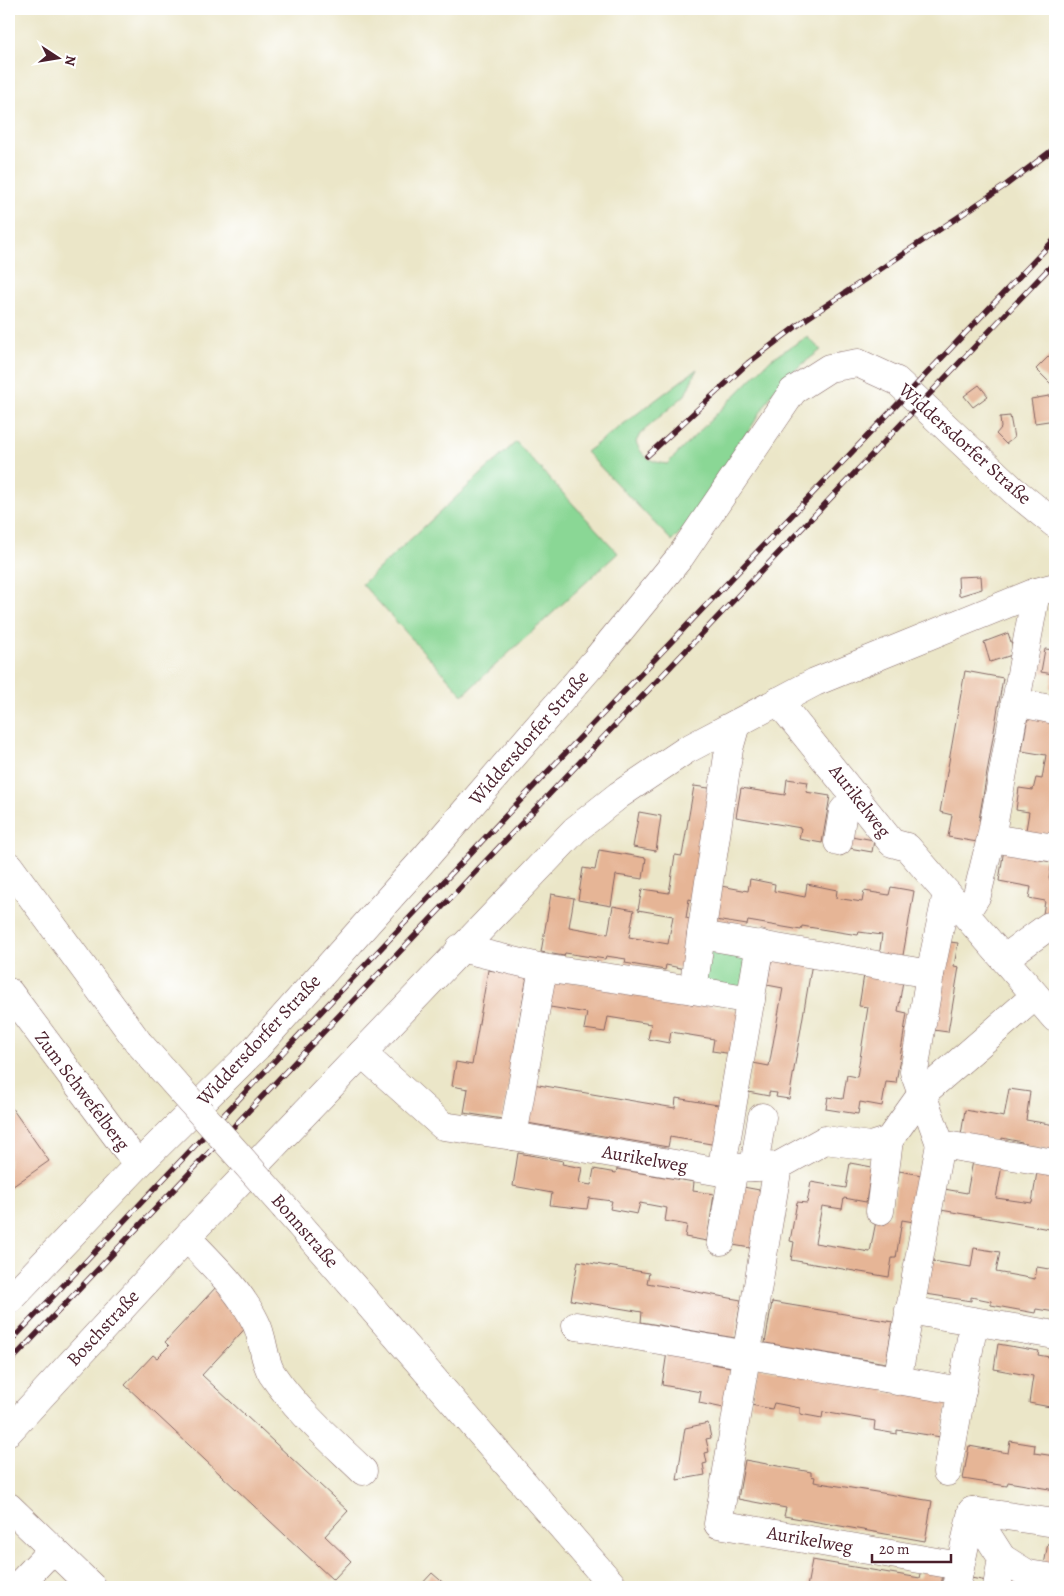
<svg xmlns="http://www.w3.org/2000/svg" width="1064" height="1596" font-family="Alegreya,serif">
  <rect width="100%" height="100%" fill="#fff"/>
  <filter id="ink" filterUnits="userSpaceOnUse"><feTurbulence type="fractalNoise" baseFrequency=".02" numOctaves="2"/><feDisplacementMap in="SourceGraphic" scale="10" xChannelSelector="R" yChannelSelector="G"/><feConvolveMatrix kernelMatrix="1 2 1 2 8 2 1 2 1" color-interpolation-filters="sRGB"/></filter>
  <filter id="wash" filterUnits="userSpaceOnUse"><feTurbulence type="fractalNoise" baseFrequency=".0096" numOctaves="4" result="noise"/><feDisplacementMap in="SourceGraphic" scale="20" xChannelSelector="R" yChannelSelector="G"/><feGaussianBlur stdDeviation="1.12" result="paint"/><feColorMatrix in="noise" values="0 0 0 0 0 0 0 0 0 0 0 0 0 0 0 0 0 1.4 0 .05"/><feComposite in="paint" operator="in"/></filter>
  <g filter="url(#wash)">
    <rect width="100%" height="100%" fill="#ebe6c8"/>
    <g fill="#8ad795" stroke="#6a7b60">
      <path d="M 807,337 L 821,350 L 780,381 L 695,517 L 672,541 L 586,452 L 697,369 L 685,395 L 640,434 L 636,442 C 642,457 650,462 667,464 L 771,359 Z"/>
      <path d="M 516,442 L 618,553 L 463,695 L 362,584 Z"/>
      <path d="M 704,940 L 755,949 L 747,995 L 698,987 Z"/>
    </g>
    <g id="blocks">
      <g fill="#e6b596">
        <path d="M 1055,352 L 1055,388 L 1036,369 L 1050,355 L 1051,356 Z"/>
        <path d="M 979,385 L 988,396 L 973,407 L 964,396 Z"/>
        <path d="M 1055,395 L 1055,420 L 1035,423 L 1031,399 Z"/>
        <path d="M 1010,416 L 1014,438 L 1006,444 L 996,434 L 1001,428 L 1000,417 Z"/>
        <path d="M 1055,441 L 1055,466 L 1054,466 L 1050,442 Z"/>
        <path d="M 981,576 L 982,589 L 959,596 L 958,577 Z"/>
        <path d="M 1008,633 L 1015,654 L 990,662 L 984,642 Z"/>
        <path d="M 1045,649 L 1055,650 L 1055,689 L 1050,688 L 1053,674 L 1041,672 Z"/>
        <path d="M 965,671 L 1003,678 L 979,820 L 987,821 L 983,843 L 948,837 L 952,815 L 940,812 Z"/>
        <path d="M 1028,716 L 1055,721 L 1055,842 L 1025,836 L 1029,812 L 1016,810 L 1019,788 L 1033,790 L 1036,778 L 1042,779 L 1046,755 L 1022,751 Z"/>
        <path d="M 787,779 L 808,782 L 806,792 L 830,796 L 822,843 L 799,839 L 801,828 L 736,817 L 741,788 L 785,795 Z"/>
        <path d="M 694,786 L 716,789 L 693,900 L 689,899 L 686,918 L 693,920 L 685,969 L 666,965 L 665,970 L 625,963 L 626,959 L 606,956 L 605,959 L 565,953 L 564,956 L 541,952 L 551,894 L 574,898 L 569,927 L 608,934 L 613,906 L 634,910 L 629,937 L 668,944 L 673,916 L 638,910 L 642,889 L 669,893 L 675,855 L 682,856 Z"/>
        <path d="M 639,812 L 661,816 L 656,851 L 633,847 Z"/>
        <path d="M 851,836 L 874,840 L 872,852 L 849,848 Z"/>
        <path d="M 1004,849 L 1035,854 L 1034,859 L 1052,862 L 1049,879 L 1055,881 L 1055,916 L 1043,914 L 1045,901 L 1029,898 L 1031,887 L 999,881 Z"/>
        <path d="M 599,850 L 646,858 L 643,879 L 616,875 L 611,906 L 578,900 L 583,868 L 595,870 Z"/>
        <path d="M 750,879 L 775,884 L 774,891 L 805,897 L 807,884 L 837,890 L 836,898 L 862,902 L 864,891 L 889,895 L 891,887 L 914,891 L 902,961 L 879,957 L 882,935 L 859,932 L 858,935 L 802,926 L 801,930 L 748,921 L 747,925 L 715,920 L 721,886 L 748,891 Z"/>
        <path d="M 942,941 L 958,943 L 954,966 L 959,967 L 948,1032 L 926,1029 Z"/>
        <path d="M 772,956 L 812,963 L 789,1099 L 776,1097 L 777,1093 L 769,1092 L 769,1096 L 748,1092 L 753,1063 L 769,1066 L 783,988 L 767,985 Z"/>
        <path d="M 865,969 L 904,975 L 898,1011 L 907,1013 L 896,1083 L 886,1082 L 882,1106 L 860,1102 L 858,1114 L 826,1109 L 828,1097 L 843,1099 L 847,1075 L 857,1077 L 868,1007 L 859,1006 Z"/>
        <path d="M 488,970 L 527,976 L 503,1119 L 464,1113 L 468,1089 L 452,1086 L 456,1062 L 472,1065 Z"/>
        <path d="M 548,977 L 740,1011 L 733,1054 L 712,1051 L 714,1039 L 671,1032 L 669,1043 L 648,1039 L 651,1024 L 608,1017 L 605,1032 L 584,1029 L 587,1013 L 544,1006 Z"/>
        <path d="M 533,1084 L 675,1108 L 676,1098 L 724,1106 L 717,1145 L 670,1137 L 668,1147 L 527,1123 Z"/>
        <path d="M 1009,1089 L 1030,1092 L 1026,1120 L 1055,1125 L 1055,1151 L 1022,1145 L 1022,1142 L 1002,1138 L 1002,1142 L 961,1135 L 965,1110 L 1004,1117 Z"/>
        <path d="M 9,1104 L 49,1161 L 9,1189 Z"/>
        <path d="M 518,1153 L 563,1161 L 562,1164 L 582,1168 L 579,1183 L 591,1185 L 594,1169 L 616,1173 L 617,1169 L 694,1182 L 693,1191 L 714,1194 L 707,1241 L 685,1237 L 687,1225 L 665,1221 L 667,1208 L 640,1203 L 637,1214 L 610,1209 L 612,1201 L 589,1198 L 587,1209 L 550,1205 L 552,1193 L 513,1186 Z"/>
        <path d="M 973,1161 L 1002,1166 L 996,1198 L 1032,1203 L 1037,1172 L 1055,1175 L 1055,1230 L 941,1210 L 944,1189 L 967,1193 Z"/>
        <path d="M 850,1163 L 872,1167 L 866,1202 L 844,1198 L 842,1209 L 822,1206 L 815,1243 L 870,1252 L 877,1216 L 891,1218 L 899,1171 L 922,1175 L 914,1222 L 902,1220 L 896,1258 L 892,1258 L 889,1277 L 791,1260 L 794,1242 L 790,1241 L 797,1202 L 807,1203 L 811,1182 L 846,1188 Z"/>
        <path d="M 743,1187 L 765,1191 L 756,1249 L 733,1245 Z"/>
        <path d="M 974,1248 L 1000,1252 L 996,1272 L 1035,1279 L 1037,1267 L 1055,1270 L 1055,1312 L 1036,1309 L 1035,1313 L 991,1305 L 991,1301 L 971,1297 L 971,1301 L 926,1294 L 932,1261 L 971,1267 Z"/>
        <path d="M 578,1261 L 649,1273 L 647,1283 L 741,1300 L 735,1338 L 641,1322 L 642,1312 L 571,1300 Z"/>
        <path d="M 217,1286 L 253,1320 L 202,1375 L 348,1511 L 325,1536 L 351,1561 L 333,1580 L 125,1385 L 153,1355 L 157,1358 L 169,1346 L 165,1342 Z"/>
        <path d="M 772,1302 L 893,1322 L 886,1363 L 765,1343 Z"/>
        <path d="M 998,1344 L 1039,1351 L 1038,1355 L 1055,1358 L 1055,1380 L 1050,1407 L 1029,1403 L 1033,1376 L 994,1369 Z"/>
        <path d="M 667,1352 L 712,1359 L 712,1364 L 731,1367 L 724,1408 L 699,1403 L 701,1392 L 662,1385 Z"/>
        <path d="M 758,1367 L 885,1388 L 884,1392 L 904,1395 L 904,1391 L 948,1398 L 941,1437 L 897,1430 L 897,1434 L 874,1430 L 875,1421 L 823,1412 L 822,1418 L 800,1414 L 800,1408 L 774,1403 L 772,1409 L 751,1405 Z"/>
        <path d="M 708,1423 L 711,1438 L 706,1439 L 709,1452 L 705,1453 L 707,1463 L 703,1464 L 705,1475 L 677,1480 L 685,1428 Z"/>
        <path d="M 1010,1441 L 1035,1445 L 1034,1453 L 1055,1456 L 1055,1490 L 1008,1482 L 1007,1486 L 963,1479 L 969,1446 L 1008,1453 Z"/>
        <path d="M 745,1460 L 811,1472 L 811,1476 L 815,1477 L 814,1482 L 932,1501 L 925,1541 L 784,1516 L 786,1508 L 738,1499 Z"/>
        <path d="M 1048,1543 L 1055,1544 L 1055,1566 L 1044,1565 Z"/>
        <path d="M 812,1560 L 920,1578 L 922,1570 L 943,1573 L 941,1587 L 807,1587 Z"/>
        <path d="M 432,1573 L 448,1587 L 419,1587 Z"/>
        <path d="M 971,1578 L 992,1582 L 991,1587 L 970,1587 Z"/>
      </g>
    </g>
  </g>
  <g filter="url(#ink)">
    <use href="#blocks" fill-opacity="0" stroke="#826562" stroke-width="1"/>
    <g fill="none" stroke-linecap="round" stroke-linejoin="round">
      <g stroke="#826562" stroke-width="29">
        <g id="minor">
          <path d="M 778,701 L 892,843 L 907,847 L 1055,1018"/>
          <path d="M 1015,702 L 1055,710"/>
          <path d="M 736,724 L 729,749 L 701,935 L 930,974"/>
          <path d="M 991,838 L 1055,848"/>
          <path d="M 838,842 L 843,811 L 856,796"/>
          <path d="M 947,893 L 930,974 L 914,1072 L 940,1144 L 1055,1163"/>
          <path d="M 965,914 L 977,895 L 991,838 L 1036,592"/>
          <path d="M 460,948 L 543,968 L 693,990 L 701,935"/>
          <path d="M 1005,958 L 1049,926 L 1055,927"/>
          <path d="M 693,990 L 751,1000"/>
          <path d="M 9,992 L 138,1165"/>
          <path d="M 362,1053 L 443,1126 L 513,1136 L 721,1172 L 734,1168 L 778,1166 L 825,1140 L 870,1146 L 889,1140 L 921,1095 L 1035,996"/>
          <path d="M 513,1136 L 543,968"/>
          <path d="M 778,1166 L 718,1524 L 960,1566"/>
          <path d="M 754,1167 L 762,1117"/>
          <path d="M 721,1172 L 760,944"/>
          <path d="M 880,1211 L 889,1140"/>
          <path d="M 187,1238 C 212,1264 240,1290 256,1323 C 264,1339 263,1360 272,1374 C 297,1411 331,1440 363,1471"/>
          <path d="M 721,1241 L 734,1168"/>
          <path d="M 9,1300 L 138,1165 L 257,1047 L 425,858 L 595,661 L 680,557 L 793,391 L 829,368 L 858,363 L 897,381 L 1013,490 L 1055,524"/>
          <path d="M 909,1310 L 1055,1335"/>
          <path d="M 576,1326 L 962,1391"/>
          <path d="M 897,1381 L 940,1144"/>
          <path d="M 9,1431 L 197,1226 L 575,830 L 619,795 L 686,750 L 815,682 L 1036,592 L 1055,587"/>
          <path d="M 947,1472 L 974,1322"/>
          <path d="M 9,1507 L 92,1587"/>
          <path d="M 972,1511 L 1055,1523"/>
          <path d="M 1002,1558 L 1028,1574 L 1055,1578"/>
          <path d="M 17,1587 L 52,1550"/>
          <path d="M 956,1587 L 972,1511 L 1002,1558 L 997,1587"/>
        </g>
      </g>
      <g stroke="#826562" stroke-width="29">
        <g id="major">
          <path d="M 9,866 L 138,1042"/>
          <path d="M 286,1209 L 614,1587"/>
        </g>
      </g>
      <use href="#minor" stroke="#fff" stroke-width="28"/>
      <use href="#major" stroke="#fff" stroke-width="28"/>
      <g stroke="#4a1f2b" stroke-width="5.5">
        <g id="rail">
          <path d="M 647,456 L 748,363 L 806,319 L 1006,185 L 1055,148"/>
          <path d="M 9,1343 L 515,806 L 1055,239"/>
          <path d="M 9,1363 L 1055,262"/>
        </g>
      </g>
      <use href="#rail" stroke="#fff" stroke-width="4" stroke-dasharray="11" stroke-linecap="butt"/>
      <g stroke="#826562" stroke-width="29" stroke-linecap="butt">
        <path id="major-bridge" d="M 138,1042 L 286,1209"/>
      </g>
      <use href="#major-bridge" stroke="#fff" stroke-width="28"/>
    </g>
  </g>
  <g text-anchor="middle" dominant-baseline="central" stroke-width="4.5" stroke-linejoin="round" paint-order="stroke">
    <g font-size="19" fill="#4a1f2b" stroke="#fff">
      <text transform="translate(965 444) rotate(42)">Widdersdorfer Straße</text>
      <text transform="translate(529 738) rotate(-49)">Widdersdorfer Straße</text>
      <text transform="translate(860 801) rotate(52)">Aurikelweg</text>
      <text transform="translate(259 1040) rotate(-47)">Widdersdorfer Straße</text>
      <text transform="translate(82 1091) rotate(53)">Zum Schwefelberg</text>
      <text transform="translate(645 1159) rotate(10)">Aurikelweg</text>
      <text transform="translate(305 1231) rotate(49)">Bonnstraße</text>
      <text transform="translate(103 1328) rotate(-47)">Boschstraße</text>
      <text transform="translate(810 1540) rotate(10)">Aurikelweg</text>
    </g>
  </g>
  <rect width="1064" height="1596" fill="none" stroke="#fff" stroke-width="30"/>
  <g transform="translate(58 58) rotate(102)" stroke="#ffffff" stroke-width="4" paint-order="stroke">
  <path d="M0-4L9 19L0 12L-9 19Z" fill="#4a1f2b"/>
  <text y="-8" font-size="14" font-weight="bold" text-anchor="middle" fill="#4a1f2b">N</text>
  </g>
  <path d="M872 1554v8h79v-8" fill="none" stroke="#4a1f2b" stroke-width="2.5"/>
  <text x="879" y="1554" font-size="15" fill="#4a1f2b" stroke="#ffffff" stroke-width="4" paint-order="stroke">20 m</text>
</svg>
